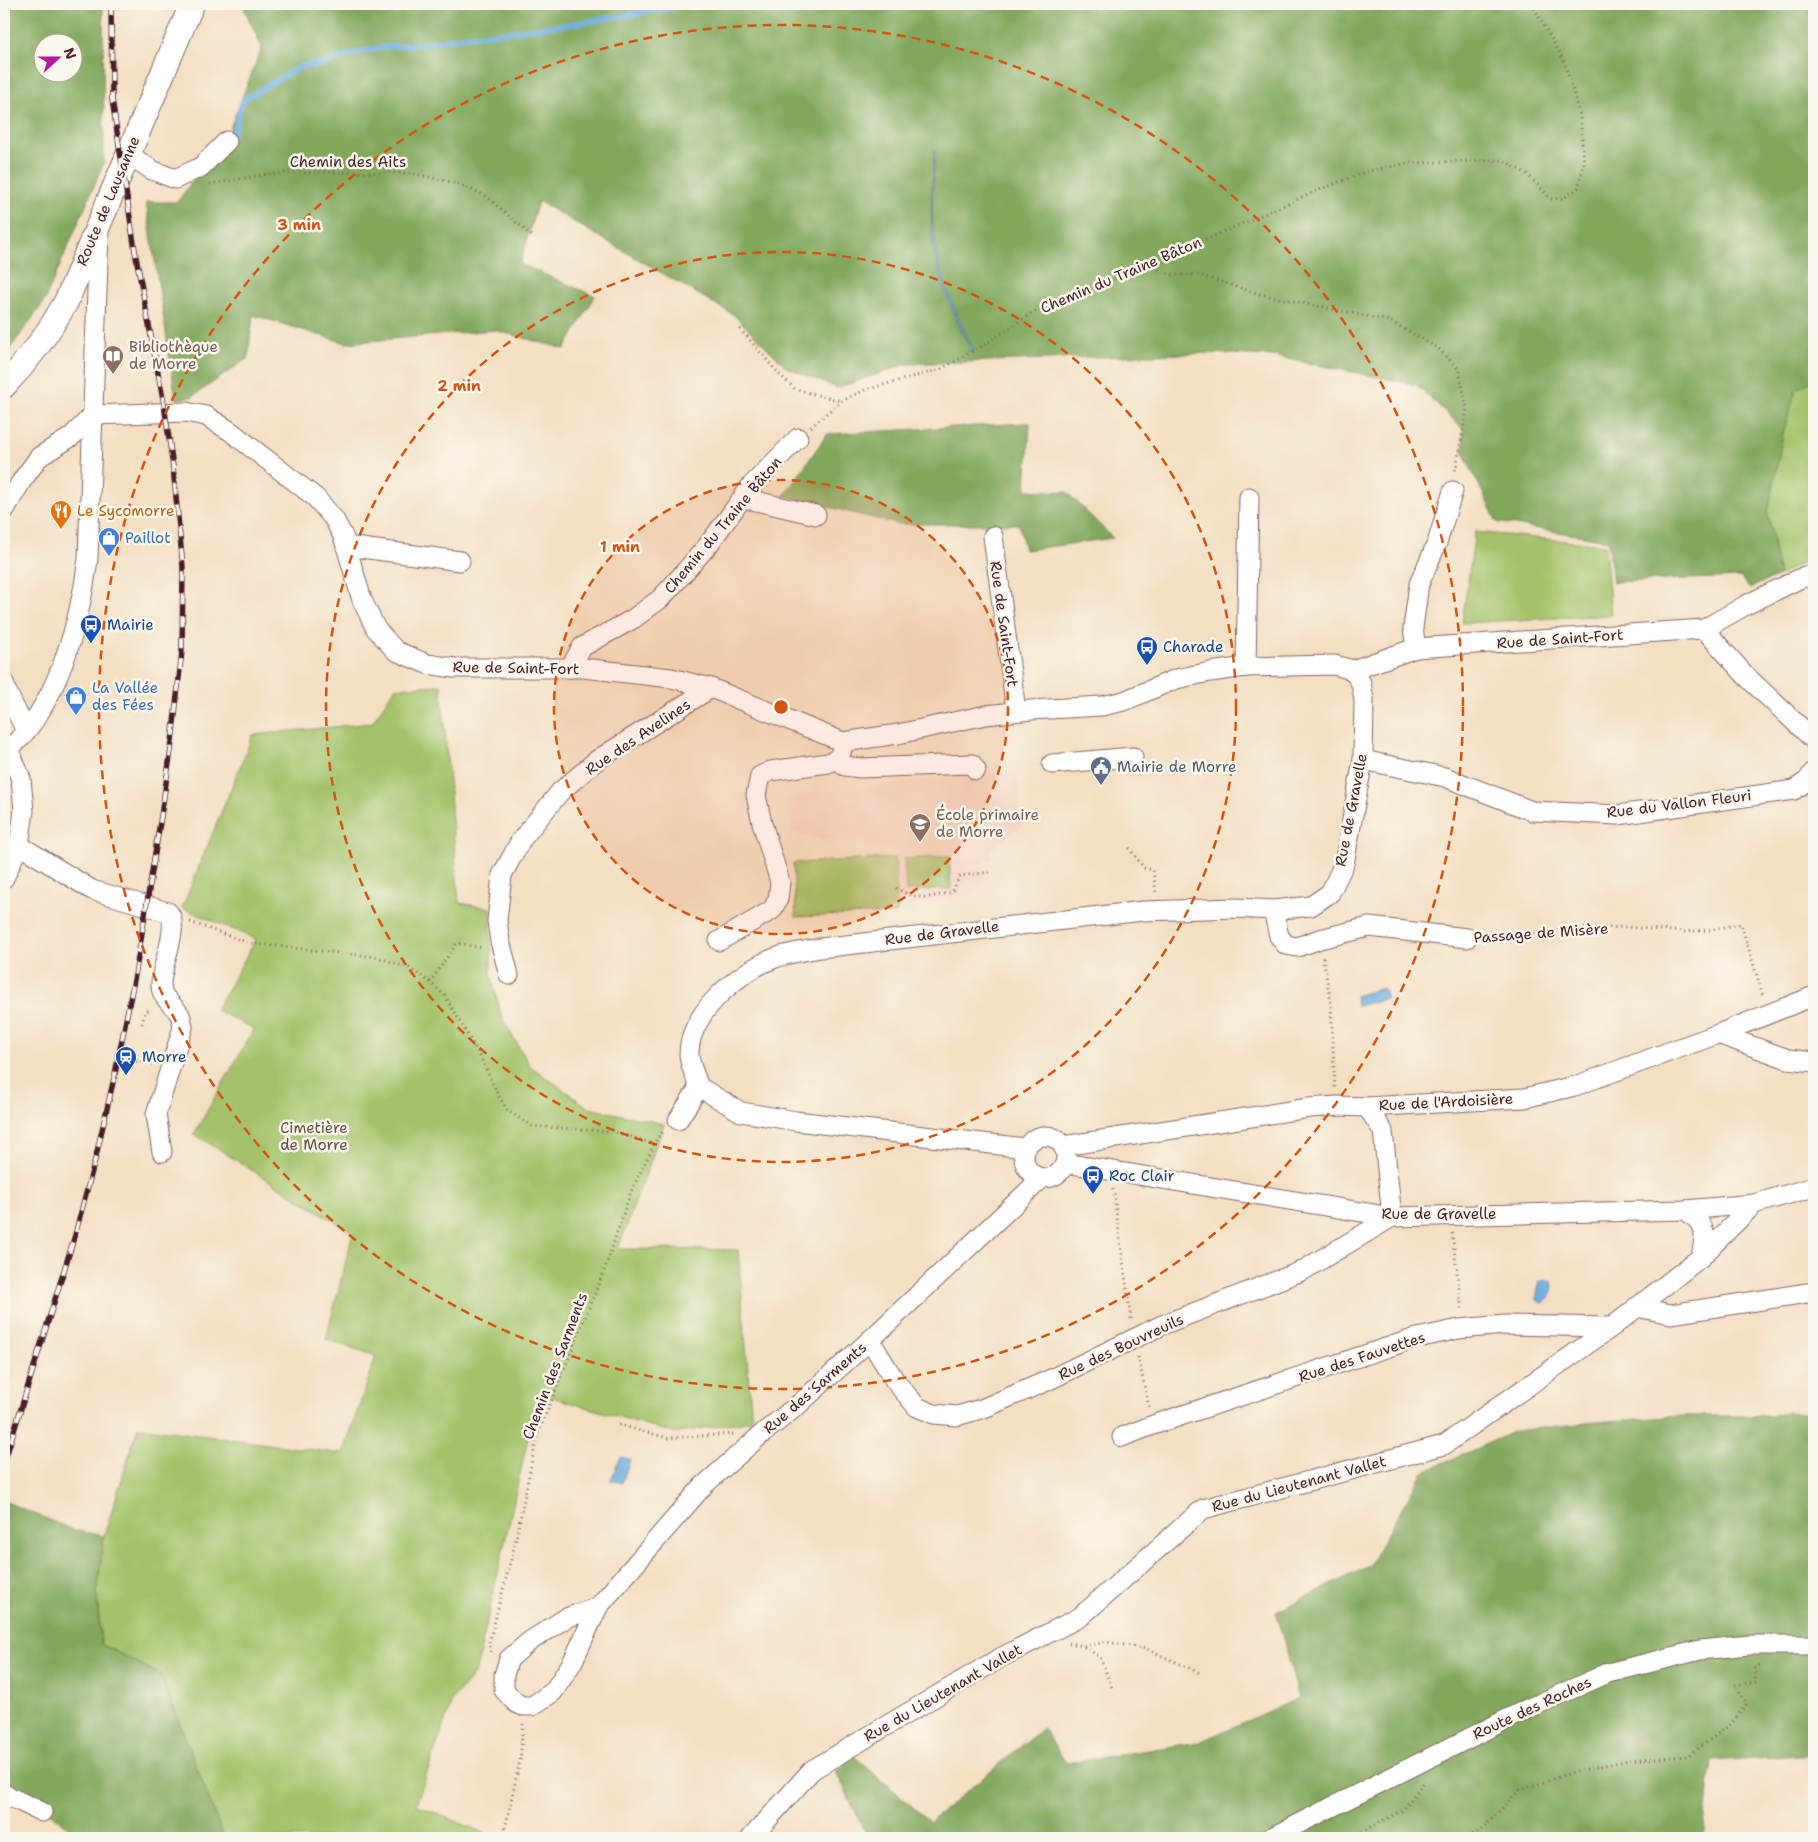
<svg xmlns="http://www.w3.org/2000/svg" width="1818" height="1842" font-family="'Shantell Sans',sans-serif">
  <rect width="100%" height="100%" fill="#fbf7ec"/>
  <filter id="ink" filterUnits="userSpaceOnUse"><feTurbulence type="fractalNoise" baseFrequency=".02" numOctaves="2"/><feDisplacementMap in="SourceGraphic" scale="10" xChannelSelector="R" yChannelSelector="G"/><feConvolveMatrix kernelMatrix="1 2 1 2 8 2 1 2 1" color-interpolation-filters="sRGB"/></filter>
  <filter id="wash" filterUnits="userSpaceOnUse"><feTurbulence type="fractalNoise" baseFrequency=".0096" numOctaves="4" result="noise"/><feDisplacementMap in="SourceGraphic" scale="20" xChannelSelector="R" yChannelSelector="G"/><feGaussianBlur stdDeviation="1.12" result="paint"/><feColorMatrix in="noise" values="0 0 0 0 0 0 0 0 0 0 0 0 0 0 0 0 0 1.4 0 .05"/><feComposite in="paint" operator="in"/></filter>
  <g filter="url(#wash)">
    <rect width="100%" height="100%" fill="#f3dfc2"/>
    <path fill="#f4d3c1" d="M 990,772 L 996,775 L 1017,772 L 1022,827 L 1019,828 L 991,849 L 992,859 L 983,860 L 985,884 L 969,895 L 919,904 L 912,913 L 897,913 L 893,848 L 877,849 L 809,837 L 792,832 L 787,796 Z"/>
    <g fill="#a3c269" stroke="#76704a">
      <path d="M 1814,380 L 1814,556 L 1779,576 L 1768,513 L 1783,433 L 1796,389 Z"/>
      <path d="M 1475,532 L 1605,545 L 1611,615 L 1462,623 Z"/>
      <path d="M 441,685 L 459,903 L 491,908 L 491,975 L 502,1018 L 530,1066 L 589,1108 L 664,1124 L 618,1249 L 738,1250 L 752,1420 L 674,1433 L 538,1393 L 476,1671 L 452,1701 L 416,1805 L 494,1837 L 494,1838 L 224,1838 L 161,1675 L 101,1644 L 97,1595 L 104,1536 L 138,1427 L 343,1454 L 376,1356 L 326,1339 L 353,1233 L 194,1134 L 254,1029 L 216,1010 L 256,939 L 182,908 L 253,735 L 372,723 L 395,688 Z"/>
      <path d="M 949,856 L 951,889 L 906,891 L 904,859 Z"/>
      <path d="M 895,858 L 897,913 L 796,917 L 793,863 Z"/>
    </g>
    <g fill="#82a85d" stroke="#666444" fill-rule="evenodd">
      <path d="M 4,4 L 103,4 L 104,163 L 44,302 L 4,357 ZM 42,42 L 72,42 L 72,72 L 42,72 Z"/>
      <path d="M 242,4 L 1814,4 L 1814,380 L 1796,389 L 1783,433 L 1768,513 L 1779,576 L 1749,588 L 1740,577 L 1613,582 L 1608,540 L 1497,522 L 1464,454 L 1463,429 L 1417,385 L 1273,356 L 1209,353 L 907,364 L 837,388 L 786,367 L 734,315 L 538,201 L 520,264 L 595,296 L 565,349 L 494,330 L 346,343 L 253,315 L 248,358 L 192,397 L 176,399 L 146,202 L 177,202 L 228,133 L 262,47 Z"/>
      <path d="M 1030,423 L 1026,490 L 1067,492 L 1113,538 L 1025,550 L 1019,524 L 897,524 L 784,496 L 827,434 Z"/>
      <path d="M 1814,1412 L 1814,1754 L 1712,1761 L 1704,1838 L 868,1838 L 836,1771 L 854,1756 L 930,1822 L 1043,1728 L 1066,1763 L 1199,1742 L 1299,1698 L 1276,1612 L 1369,1566 L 1422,1473 L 1515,1431 L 1595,1422 L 1683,1416 L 1751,1416 Z"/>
      <path d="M 4,1501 L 73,1530 L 104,1536 L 97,1595 L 101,1644 L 161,1675 L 224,1838 L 94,1838 L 68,1827 L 4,1776 Z"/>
    </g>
    <g fill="#6dafe1" stroke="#5c6786">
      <path d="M 934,149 L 935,150 C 934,177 930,207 934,235 C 938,275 956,314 974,351 L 972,352 C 954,315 936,276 932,235 C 930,207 933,177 934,149 Z"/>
      <path d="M 1383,988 L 1387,998 L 1357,1006 L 1355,996 Z"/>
      <path d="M 1546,1279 L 1552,1282 C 1555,1290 1549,1300 1542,1303 L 1537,1300 C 1536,1297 1539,1285 1540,1281 Z"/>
      <path d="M 620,1457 L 630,1459 L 622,1483 L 611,1480 Z"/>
    </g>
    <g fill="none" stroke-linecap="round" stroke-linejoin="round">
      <path stroke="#6dafe1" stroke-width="5.5" d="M 233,134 L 242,103 L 244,99 L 298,68 L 312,64 L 313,67 C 337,59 362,50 388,47 C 407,45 424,45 442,40 L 578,23 L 697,4"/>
    </g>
  </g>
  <g filter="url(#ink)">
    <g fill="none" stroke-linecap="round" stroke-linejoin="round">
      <g stroke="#856260" stroke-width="21">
        <g id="minor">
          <path d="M 128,154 L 152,170 L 175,179 L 201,167 L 227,141"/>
          <path d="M 93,415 L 186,412 L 206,416 L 230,431 L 316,498 L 334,519 L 343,536 L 362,600 L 376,629 L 396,651 L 427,664 L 454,668 L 583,668 L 671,678 L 711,688 L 843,742 L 898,734 L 986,715 L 1031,710 L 1102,706 L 1124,701 L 1176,679 L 1210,672 L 1246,667 L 1334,665 L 1353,670 L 1416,648 L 1704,629 L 1746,605 L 1805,576 L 1814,580"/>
          <path d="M 743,498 L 816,515"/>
          <path d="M 4,511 L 21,482 L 39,457 L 71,437 L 93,415"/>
          <path d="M 993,536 L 1016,711"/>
          <path d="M 346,546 L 460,561"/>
          <path d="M 1704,629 L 1746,676 L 1814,740"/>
          <path d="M 1416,648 L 1413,628 L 1419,584 L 1437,543 L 1453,491"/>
          <path d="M 1246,667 L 1249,497"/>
          <path d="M 570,668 L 582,647 L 633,619 L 660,599 L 674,584 L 709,544 L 751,486 L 798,438"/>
          <path d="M 4,682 L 6,690 L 26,731"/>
          <path d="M 4,753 C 56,713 80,622 88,559 L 99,231"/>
          <path d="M 837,759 L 845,766 L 860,768 L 972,764 L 976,770"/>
          <path d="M 1363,760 L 1445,777 L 1532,811 L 1618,815 L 1794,790 L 1807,781 L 1814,771"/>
          <path d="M 1052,764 L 1133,757"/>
          <path d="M 19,845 L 92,890 L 168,912 C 181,925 161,966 161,983 C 160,999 174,1004 180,1015 C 182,1019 182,1023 183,1027 L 156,1114 L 162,1152"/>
          <path d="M 4,878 L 19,845 L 24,811 L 21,779 L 9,749"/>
          <path d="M 1273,910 L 1279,936 L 1286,945 L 1297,947 L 1320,939 L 1369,927 L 1467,938"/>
          <path d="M 719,941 L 772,910 L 778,899 L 780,882 L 762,823 L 756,795 L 760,776 L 771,771 L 828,763 L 837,759 L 841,753 L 843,742"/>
          <path d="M 509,975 L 500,941 L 497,921 L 502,875 L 521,840 L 560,792 L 597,760 L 711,688"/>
          <path d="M 1718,1034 L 1788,1059 L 1814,1062"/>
          <path d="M 678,1120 L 699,1087"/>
          <circle cx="1045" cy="1157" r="21"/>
          <path d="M 1063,1146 L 1309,1108 L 1337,1106 L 1367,1107 L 1524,1098 L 1575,1086 L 1718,1034 L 1814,996"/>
          <path d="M 1025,1148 L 796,1121 L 741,1112 L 699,1087 C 696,1077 689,1064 689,1054 C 689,1013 739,971 775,958 C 789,953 805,951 820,948 L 1143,911 L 1236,908 L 1273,910 L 1311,906 L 1330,893 L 1344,864 L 1363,760 L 1364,700 L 1361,683 L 1353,670"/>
          <path d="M 1065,1163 L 1392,1217 L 1685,1210 L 1754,1204 L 1814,1187"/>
          <path d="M 1685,1210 C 1708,1226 1706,1231 1701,1257"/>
          <path d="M 1636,1307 L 1671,1314 L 1814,1292"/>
          <path d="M 870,1340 L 895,1381 L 917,1407 L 934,1414 L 957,1416 L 984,1408 L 1049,1380 L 1162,1325 L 1302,1271 L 1392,1217 L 1383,1131 L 1367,1107"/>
          <path d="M 1122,1437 L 1153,1425 L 1413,1339 L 1459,1329 L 1505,1325 L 1612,1327"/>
          <path d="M 598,1607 L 566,1618 L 530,1641 L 509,1659 L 504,1675 L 504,1690 L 516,1703 L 523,1706 L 532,1706 L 553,1692 L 572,1663 L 598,1607 L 703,1486 L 763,1433 L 798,1405 L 870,1340 L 1042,1178"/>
          <path d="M 4,1794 L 42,1812"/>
          <path d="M 751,1838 L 812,1770 L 1000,1658 L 1080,1617 L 1203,1509 L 1444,1445 L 1612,1327 L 1701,1257 L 1754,1204"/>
          <path d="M 1270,1838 L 1527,1709 L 1608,1673 L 1700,1650 L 1749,1645 L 1814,1645"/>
        </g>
      </g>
      <g stroke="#856260" stroke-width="26">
        <path id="major" d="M 4,386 C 29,360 48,334 66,302 L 192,4"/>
      </g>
      <g stroke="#856260" stroke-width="3" stroke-dasharray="1 4" stroke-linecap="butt">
        <path d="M 210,184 L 268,174 L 321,172 L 410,173 L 456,183 L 486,196 L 533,237"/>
        <path d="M 1150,264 L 1162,272 L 1173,275 L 1199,275 L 1260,294 L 1390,321 L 1438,348 L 1459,370 L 1467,409 L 1455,473"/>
        <path d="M 740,329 L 779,374 L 795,389 L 841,401"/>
        <path d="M 811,427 L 841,401 L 865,390 L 941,369 L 984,345 L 1032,313 L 1136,270 L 1321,189 L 1365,172 L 1409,163 L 1503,160 L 1527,174 L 1551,199 L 1564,198 L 1578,188 L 1584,163 L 1580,115 L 1564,61 L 1532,4"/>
        <path d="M 1129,848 L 1144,868 L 1153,870 L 1156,893"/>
        <path d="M 896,888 C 918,901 928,898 952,892 L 960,876 L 990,872"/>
        <path d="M 190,922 L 249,943 L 377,957 L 409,968 L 430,982 L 445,996 L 481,1058 L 497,1093 L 508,1111 L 532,1126 L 615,1132 L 654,1144"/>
        <path d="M 1485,939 L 1493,939 L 1564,929 L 1626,927 L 1683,932 L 1709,930 L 1741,924 L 1763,996"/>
        <path d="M 1323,957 L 1331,1003 L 1335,1090"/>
        <path d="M 430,982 L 457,943 L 483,948"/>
        <path d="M 142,1024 L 145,1012 L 151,1008"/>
        <path d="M 136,1061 L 152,1064"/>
        <path d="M 1113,1189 L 1131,1319"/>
        <path d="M 1452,1233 L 1462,1311"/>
        <path d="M 1138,1357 L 1149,1407"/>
        <path d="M 619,1425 L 668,1438 L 734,1434"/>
        <path d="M 1069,1643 L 1083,1646 L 1107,1642 L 1147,1649 L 1202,1674"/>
        <path d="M 1084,1647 L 1100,1657 L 1112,1688"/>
        <path d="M 491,1652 L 489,1643 L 514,1548 L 537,1436 L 605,1268 L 630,1194 L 657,1138 L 664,1131"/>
        <path d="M 503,1838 L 520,1760 L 523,1724"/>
        <path d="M 1353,1838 L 1358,1834 L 1403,1810 L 1424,1782"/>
        <path d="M 1463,1838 L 1479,1832 L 1520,1790 L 1577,1771 L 1629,1760 L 1688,1756 L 1731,1724 L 1747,1704 L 1735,1685 L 1756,1682 L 1754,1667 L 1760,1665"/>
      </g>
      <use href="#minor" stroke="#fff" stroke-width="19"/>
      <use href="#major" stroke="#fff" stroke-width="24"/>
      <g stroke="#4a1f2b" stroke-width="5.5">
        <path id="rail" d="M 4,1463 L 75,1235 L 96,1156 L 115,1074 L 136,970 L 161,816 L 171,750 L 182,651 L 183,567 L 173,467 L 164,404 L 136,257 L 112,99 L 111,4"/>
      </g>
      <use href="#rail" stroke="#fbf7ec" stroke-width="4" stroke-dasharray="11" stroke-linecap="butt"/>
    </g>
  </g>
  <circle cx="781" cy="707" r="227" fill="#d8530f" fill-opacity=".12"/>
  <g fill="none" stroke="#d8530f" stroke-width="2.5" stroke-dasharray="9 6">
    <circle cx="781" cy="707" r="227"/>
    <circle cx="781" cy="707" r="455"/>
    <circle cx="781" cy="707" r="682"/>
  </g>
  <defs>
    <g id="library-pin" transform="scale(1.125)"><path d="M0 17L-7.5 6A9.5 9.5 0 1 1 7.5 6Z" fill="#8d6e63" stroke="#fbf7ec"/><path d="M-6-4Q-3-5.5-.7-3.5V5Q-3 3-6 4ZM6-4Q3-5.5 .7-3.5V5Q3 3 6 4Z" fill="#fff"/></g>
    <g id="restaurant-pin" transform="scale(1.125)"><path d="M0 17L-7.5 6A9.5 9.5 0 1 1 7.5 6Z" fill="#e8710a" stroke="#fbf7ec"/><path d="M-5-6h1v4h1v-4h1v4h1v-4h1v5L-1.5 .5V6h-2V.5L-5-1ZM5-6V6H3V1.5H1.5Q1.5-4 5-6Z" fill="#fff"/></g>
    <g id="shop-pin" transform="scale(1.125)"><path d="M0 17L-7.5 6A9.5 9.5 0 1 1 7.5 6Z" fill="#3f7fe0" stroke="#fbf7ec"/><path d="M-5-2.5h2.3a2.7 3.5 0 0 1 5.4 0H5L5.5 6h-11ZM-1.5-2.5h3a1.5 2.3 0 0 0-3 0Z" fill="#fff"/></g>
    <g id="bus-pin" transform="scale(1.125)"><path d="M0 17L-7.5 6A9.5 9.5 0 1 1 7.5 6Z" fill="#1a4fb4" stroke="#fbf7ec"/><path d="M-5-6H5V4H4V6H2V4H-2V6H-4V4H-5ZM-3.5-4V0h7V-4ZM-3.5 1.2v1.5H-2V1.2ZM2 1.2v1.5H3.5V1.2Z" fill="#fff"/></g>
    <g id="civic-pin" transform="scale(1.125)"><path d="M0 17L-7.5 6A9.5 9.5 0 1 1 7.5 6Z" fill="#5c6f8a" stroke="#fbf7ec"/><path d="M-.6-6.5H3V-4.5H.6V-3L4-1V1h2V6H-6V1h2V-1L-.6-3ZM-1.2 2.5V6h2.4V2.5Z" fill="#fff"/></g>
    <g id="school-pin" transform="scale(1.125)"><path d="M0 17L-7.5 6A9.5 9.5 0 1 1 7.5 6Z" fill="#8d6e63" stroke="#fbf7ec"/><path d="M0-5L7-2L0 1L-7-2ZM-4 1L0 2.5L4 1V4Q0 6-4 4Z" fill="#fff"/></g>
    <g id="station-pin" transform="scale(1.125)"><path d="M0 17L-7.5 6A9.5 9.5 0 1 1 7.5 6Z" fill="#1a4fb4" stroke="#fbf7ec"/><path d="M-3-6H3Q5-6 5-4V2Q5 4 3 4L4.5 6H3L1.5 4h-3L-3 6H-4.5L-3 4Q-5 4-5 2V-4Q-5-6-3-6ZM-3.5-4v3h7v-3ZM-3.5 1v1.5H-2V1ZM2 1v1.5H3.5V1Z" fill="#fff"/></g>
  </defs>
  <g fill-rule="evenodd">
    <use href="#library-pin" x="113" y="356"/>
    <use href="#restaurant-pin" x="61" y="511"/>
    <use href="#shop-pin" x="109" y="538"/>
    <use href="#bus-pin" x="91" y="625"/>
    <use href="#bus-pin" x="1147" y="647"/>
    <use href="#shop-pin" x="76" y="697"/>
    <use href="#civic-pin" x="1101" y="767"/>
    <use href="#school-pin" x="920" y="824"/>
    <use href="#station-pin" x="126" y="1057"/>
    <use href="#bus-pin" x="1093" y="1176"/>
  </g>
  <g text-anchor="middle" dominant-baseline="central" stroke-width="5" stroke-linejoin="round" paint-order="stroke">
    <g font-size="15" fill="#4a1f2b" stroke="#fbf7ec">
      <text x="348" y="162">Chemin des Aits</text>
      <text transform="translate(108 201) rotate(-67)">Route de Lausanne</text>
      <text transform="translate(1121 275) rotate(-23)">Chemin du Traine Bâton</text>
      <text transform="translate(723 525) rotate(-50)">Chemin du Traine Bâton</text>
      <text transform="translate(1004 624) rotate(82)">Rue de Saint-Fort</text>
      <text transform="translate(1560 639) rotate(-4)">Rue de Saint-Fort</text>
      <text transform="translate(516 668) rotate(1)">Rue de Saint-Fort</text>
      <text transform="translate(638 737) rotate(-34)">Rue des Avelines</text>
      <text transform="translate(1679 804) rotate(-7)">Rue du Vallon Fleuri</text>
      <text transform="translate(1351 810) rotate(-79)">Rue de Gravelle</text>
      <text transform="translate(942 933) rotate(-7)">Rue de Gravelle</text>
      <text transform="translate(1541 933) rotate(-4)">Passage de Misère</text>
      <text transform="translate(1446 1102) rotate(-3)">Rue de l'Ardoisière</text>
      <text x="1439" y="1214">Rue de Gravelle</text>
      <text transform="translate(1121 1347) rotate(-25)">Rue des Bouvreuils</text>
      <text transform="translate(1362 1357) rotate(-18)">Rue des Fauvettes</text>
      <text transform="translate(555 1366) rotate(-69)">Chemin des Sarments</text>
      <text transform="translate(815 1388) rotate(-41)">Rue des Sarments</text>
      <text transform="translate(1299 1484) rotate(-15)">Rue du Lieutenant Vallet</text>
      <text transform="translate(943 1693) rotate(-30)">Rue du Lieutenant Vallet</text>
      <text transform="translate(1532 1708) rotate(-25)">Route des Roches</text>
    </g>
    <g font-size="15" fill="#785e54" stroke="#fbf7ec" text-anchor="start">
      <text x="129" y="347">Bibliothèque<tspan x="129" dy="17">de Morre</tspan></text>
      <text x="936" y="815">École primaire<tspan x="936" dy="17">de Morre</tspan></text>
    </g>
    <g font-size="15" fill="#c56008" stroke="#fbf7ec" text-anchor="start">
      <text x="77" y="511">Le Sycomorre</text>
    </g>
    <g font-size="15" fill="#366cbe" stroke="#fbf7ec" text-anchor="start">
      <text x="125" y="538">Paillot</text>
      <text x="92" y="688">La Vallée<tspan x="92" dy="17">des Fées</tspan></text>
    </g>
    <g font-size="15" fill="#164399" stroke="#fbf7ec" text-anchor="start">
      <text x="107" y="625">Mairie</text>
      <text x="1163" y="647">Charade</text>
      <text x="142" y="1057">Morre</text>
      <text x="1109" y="1176">Roc Clair</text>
    </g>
    <g font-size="15" fill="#4e5e75" stroke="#fbf7ec" text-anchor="start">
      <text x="1117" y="767">Mairie de Morre</text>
    </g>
    <g font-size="15" fill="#65503e" stroke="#fbf7ec">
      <text x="314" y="1128">Cimetière<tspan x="314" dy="17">de Morre</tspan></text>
    </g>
  </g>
  <circle cx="781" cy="707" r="8" fill="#d8530f" stroke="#fbf7ec" stroke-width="2.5"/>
  <g font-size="15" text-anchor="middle" font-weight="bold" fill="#d8530f" stroke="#fbf7ec" stroke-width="5" stroke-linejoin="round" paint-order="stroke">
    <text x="299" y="230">3 min</text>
    <text x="459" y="391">2 min</text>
    <text x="620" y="552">1 min</text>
  </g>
  <rect width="1818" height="1842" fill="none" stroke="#fbf7ec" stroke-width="20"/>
  <g transform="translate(58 58) rotate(69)"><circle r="24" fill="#fbf7ec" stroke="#b4a19f"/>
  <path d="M0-4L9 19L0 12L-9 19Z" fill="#b5179e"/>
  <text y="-8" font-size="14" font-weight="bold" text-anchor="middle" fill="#4a1f2b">N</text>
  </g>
</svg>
